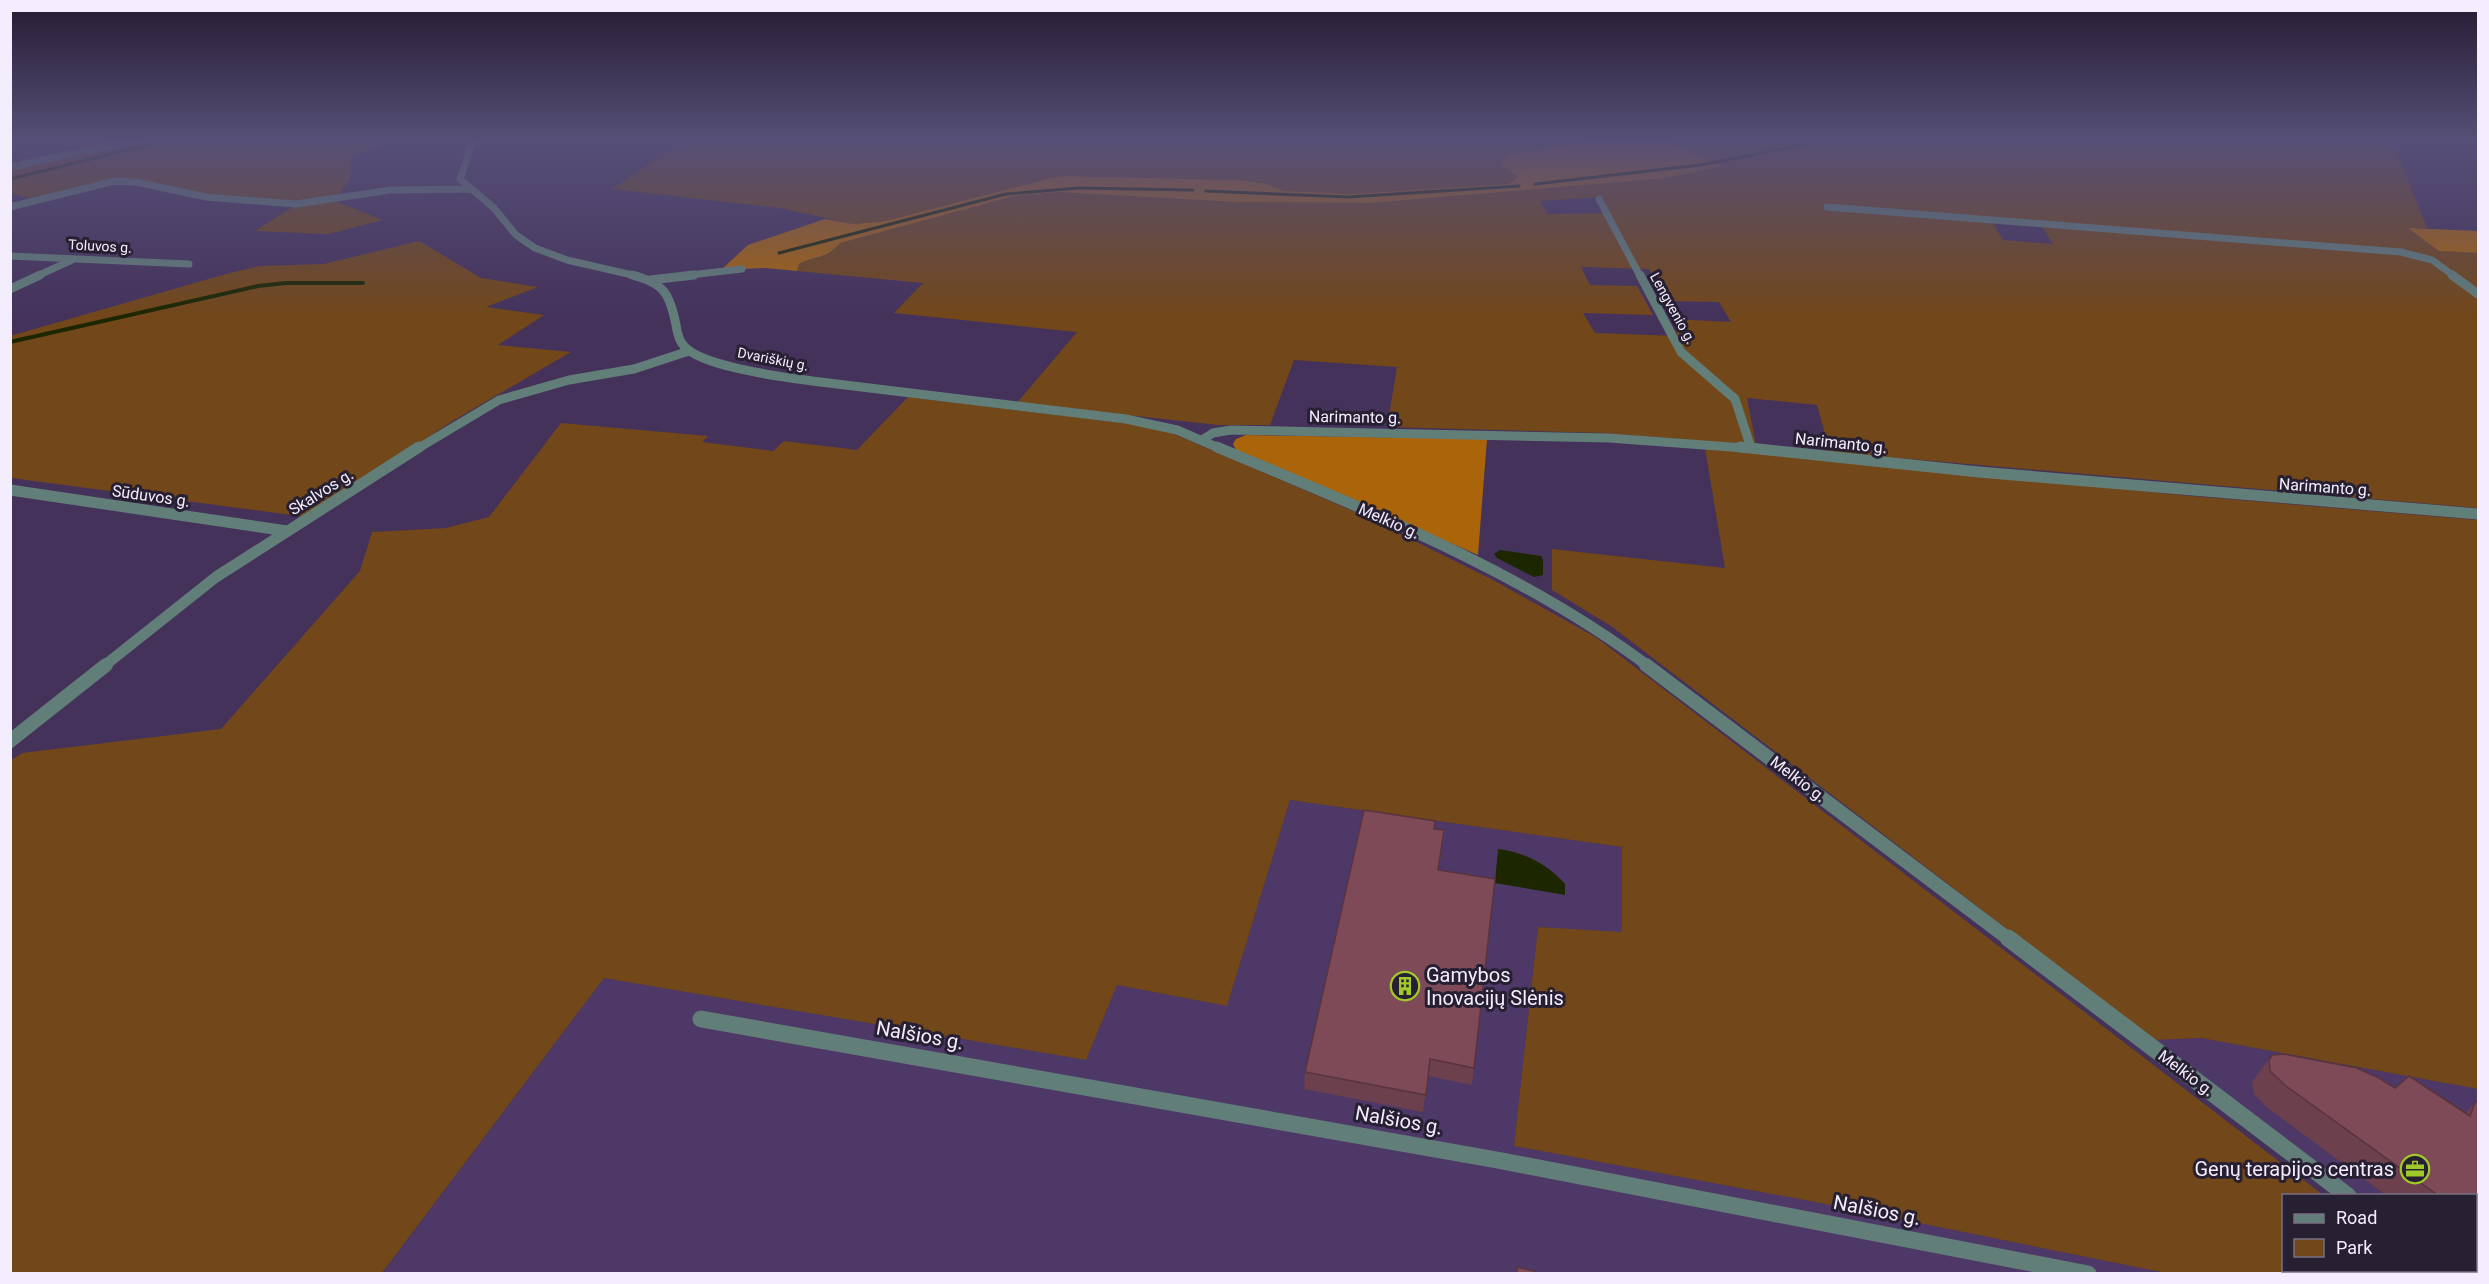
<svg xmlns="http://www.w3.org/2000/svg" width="2489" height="1284" font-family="Roboto,sans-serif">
  <rect width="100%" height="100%" fill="#44325b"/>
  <g fill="#4d3868">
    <path d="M 1290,800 L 1622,847 L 1622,933 L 1538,927 L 1514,1146 L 1815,1202 L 2166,1273 L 382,1274 L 604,978 L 1086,1060 L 1117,985 L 1227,1006 Z"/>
    <path d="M 2201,1038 L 2478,1089 L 2478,1273 L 2463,1273 L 2459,1271 L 2476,1270 L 2476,1196 L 2359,1195 L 2152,1040 Z"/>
  </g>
  <g fill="#724719" fill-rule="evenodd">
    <path d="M 62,139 L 392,139 L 351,157 L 350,179 L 335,201 L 383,220 L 328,234 L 255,231 L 299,203 L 211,196 L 119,177 L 31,199 L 11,193 L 11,178 L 14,176 L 11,173 L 10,168 L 82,152 Z"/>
    <path d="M 692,139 L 1610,139 L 1591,143 L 1512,172 L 1518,177 L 1509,184 L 1350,194 L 1283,191 L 1263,183 L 1237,180 L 1082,176 L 1051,178 L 886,221 L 853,224 L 780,208 L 612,189 L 666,153 Z"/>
    <path d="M 1663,139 L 2392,140 L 2427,228 L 2410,228 L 2439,251 L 2478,253 L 2478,508 L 1830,452 L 1817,405 L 1747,398 L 1756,445 L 1603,433 L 1387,427 L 1397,367 L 1294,360 L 1270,425 L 1218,425 L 1017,403 L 1077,332 L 894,313 L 923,283 L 797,271 L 799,264 C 817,254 824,261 840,243 L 1015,196 L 1057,192 L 1236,202 L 1370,203 L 1668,178 L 1721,166 ZM 1601,197 L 1610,213 L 1547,214 L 1541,201 ZM 1990,219 L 2039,222 L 2053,244 L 2003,240 ZM 1581,267 L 1649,269 L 1665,301 L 1719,302 L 1731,322 L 1672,319 L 1678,336 L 1595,333 L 1583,313 L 1653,315 L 1637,286 L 1590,285 Z"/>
    <path d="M 419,241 L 481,278 L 538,287 L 486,307 L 544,315 L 498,345 L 571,352 L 451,422 L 307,517 L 11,478 L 10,336 L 233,272 L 260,266 L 324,264 Z"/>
    <path d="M 908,397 L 1133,424 L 1167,431 L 1360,514 L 1493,580 L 1597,638 L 2323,1195 L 2284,1196 L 2284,1270 L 2420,1270 L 2424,1273 L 2166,1273 L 1815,1202 L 1514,1146 L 1538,927 L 1622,932 L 1622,847 L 1290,800 L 1227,1006 L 1117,985 L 1086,1060 L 604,978 L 382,1273 L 11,1273 L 10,761 L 22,753 L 221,729 L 360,571 L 372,532 L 446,528 L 489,517 L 561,423 L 708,436 L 702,442 L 773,451 L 784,441 L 857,450 Z"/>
    <path d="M 1705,448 L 2191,496 L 2478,520 L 2478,1089 L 2201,1038 L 2152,1040 L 1611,626 L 1552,590 L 1552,549 L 1725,568 Z"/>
  </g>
  <g fill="#aa640a">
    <path d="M 1610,139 L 1663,139 L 1722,166 L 1668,178 L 1370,203 L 1236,202 L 1057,192 L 1015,196 L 840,243 C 824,261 817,254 799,264 L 797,271 L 766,268 L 721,270 L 748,245 L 825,219 L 853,224 L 886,221 L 1051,178 L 1067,176 L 1237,180 L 1263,183 L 1283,191 L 1350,194 L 1509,184 L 1518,177 L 1502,165 L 1503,159 L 1509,154 Z"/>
    <path d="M 2408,228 L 2478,231 L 2478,253 L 2439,251 Z"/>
    <path d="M 1246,435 L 1487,439 L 1478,555 L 1236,450 L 1233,444 L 1236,439 Z"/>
  </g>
  <g fill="#1c2700">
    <path d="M 1500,550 L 1541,556 L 1543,560 L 1543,575 L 1534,577 L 1497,558 L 1494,554 Z"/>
    <path d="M 1498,849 C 1524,852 1547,864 1565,884 L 1565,895 L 1495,883 Z"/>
  </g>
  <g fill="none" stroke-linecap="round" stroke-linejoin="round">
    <g stroke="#1c2700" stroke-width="3">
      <path d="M 10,179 L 172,139"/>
      <path d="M 1535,184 L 1700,165 L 1833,139"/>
      <path d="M 1206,191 L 1348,197 L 1519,186"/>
      <path d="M 779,253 L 1006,194 L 1078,188 L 1193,190"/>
    </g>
    <path stroke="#1c2700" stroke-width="4" d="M 10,342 L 258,286 L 286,283 L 363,283"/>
    <g stroke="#627e79" stroke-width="7">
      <path d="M 478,139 L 472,143 L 460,179 L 494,208 L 516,235 L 535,248 L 567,260 L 637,276"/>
      <path d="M 10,167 L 142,139"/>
      <path d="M 1599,199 L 1640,276"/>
      <path d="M 10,207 L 115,181 L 136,182 L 206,197 L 296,204 L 391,190 L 470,189"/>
      <path d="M 1827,207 L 2401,252 L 2432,260 L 2454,276"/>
      <path d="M 10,256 L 189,264"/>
      <path d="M 37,276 L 72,260"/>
      <path d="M 681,276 L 742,269"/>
    </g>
    <g stroke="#627e79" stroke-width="9">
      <path d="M 632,275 C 664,283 670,294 676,325 C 677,332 679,341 684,346 C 702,367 784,377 812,381 L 1126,419 L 1177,430 L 1221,449"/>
      <path d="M 1640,275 L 1681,352 L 1735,399 L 1751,448"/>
      <path d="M 2452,275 L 2478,294"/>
      <path d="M 650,280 L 694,275"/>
      <path d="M 10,289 L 40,275"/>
      <path d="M 1202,440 L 1213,433 L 1231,430 L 1609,438 L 1758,449"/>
      <path d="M 417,449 L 499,400 L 569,380 L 634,369 L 689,351"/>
    </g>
    <g stroke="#627e79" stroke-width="11">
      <path d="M 1217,447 C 1365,510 1519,569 1648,666"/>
      <path d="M 1740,447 L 1979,472 L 2478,514"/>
      <path d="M 10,490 L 287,531"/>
      <path d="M 104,666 L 216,577 L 419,447"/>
    </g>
    <g stroke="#627e79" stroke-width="14">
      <path d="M 1646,665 L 2010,940"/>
      <path d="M 10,741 L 106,665"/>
    </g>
    <g stroke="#627e79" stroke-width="17">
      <path d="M 2008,938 L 2348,1196"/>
      <path d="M 701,1019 L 1497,1160 L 2088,1274"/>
      <path d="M 2447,1270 L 2451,1274"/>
    </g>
  </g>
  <g fill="#6c404c">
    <path d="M 1434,829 L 1439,870 L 1474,1068 L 1472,1085 L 1428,1076 L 1423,1112 L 1304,1089 L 1305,1072 Z"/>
    <path d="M 2272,1055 L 2395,1088 L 2465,1113 L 2475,1103 L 2478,1101 L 2478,1255 L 2475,1254 L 2475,1196 L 2387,1196 L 2269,1109 L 2254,1094 L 2252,1082 Z"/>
  </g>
  <g fill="#7e4a58" stroke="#58343e" stroke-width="1.5">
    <path d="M 1364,810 L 1435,821 L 1434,829 L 1444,830 L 1438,870 L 1495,879 L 1474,1068 L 1430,1059 L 1426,1095 L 1305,1072 Z"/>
    <path d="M 2284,1054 L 2357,1068 L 2379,1078 L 2395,1088 L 2409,1076 L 2470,1116 L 2475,1103 L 2478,1101 L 2478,1223 L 2475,1222 L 2475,1196 L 2439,1196 L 2286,1086 L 2270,1071 L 2269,1060 L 2272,1055 Z"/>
    <path d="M 1517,1267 L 1545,1274 L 1517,1274 Z"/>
  </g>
  <linearGradient id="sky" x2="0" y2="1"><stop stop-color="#251c32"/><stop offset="0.44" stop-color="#564f77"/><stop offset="1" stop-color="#564f77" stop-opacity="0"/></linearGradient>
  <rect width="2489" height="318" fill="url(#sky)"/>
  <defs>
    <g id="building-ring" transform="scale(1.5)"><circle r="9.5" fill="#271f32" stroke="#a1c929" stroke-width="1.5"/><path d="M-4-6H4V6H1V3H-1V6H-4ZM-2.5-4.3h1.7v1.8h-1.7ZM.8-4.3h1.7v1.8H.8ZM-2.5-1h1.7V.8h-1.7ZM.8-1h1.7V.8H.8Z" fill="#a1c929"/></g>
    <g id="office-ring" transform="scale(1.5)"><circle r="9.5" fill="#271f32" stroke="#a1c929" stroke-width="1.5"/><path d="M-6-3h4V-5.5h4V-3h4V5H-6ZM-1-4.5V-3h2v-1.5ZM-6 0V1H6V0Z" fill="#a1c929"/></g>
  </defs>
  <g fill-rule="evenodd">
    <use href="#building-ring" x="1405" y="986"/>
    <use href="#office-ring" x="2415" y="1169"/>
  </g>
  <g text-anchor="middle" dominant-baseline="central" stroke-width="6" stroke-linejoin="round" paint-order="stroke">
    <g font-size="14" fill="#f3edfd" stroke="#271f32">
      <text transform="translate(100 246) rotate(3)">Toluvos g.</text>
      <text transform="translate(1673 308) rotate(61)">Lengvenio g.</text>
      <text transform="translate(773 359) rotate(11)">Dvariškių g.</text>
    </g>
    <g font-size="16" fill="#f3edfd" stroke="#271f32">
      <text transform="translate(1355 417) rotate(1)">Narimanto g.</text>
      <text transform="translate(1841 443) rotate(6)">Narimanto g.</text>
      <text transform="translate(2325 487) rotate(4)">Narimanto g.</text>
      <text transform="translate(321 492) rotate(-32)">Skalvos g.</text>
      <text transform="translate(151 496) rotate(8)">Sūduvos g.</text>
      <text transform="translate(1389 521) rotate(24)">Melkio g.</text>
      <text transform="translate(1798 779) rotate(37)">Melkio g.</text>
      <text transform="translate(2186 1073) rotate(37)">Melkio g.</text>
    </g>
    <g font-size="20" fill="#f3edfd" stroke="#271f32" text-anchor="start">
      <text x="1426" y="975">Gamybos<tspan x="1426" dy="23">Inovacijų Slėnis</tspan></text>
      <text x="2394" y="1169" text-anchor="end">Genų terapijos centras</text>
    </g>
    <g font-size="20" fill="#f3edfd" stroke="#271f32">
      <text transform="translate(920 1035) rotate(10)">Nalšios g.</text>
      <text transform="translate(1399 1120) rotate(10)">Nalšios g.</text>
      <text transform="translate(1877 1210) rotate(11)">Nalšios g.</text>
    </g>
  </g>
  <rect width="2489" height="1284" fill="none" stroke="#f3edfd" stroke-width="24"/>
  <rect x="2282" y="1194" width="195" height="78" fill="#271f32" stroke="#797183" stroke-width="1.5"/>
  <rect x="2294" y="1214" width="30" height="9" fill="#627e79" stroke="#797183" stroke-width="1.5"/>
  <text x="2336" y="1224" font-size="18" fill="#f3edfd">Road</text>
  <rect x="2294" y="1239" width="30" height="18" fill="#724719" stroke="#797183" stroke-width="1.5"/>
  <text x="2336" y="1254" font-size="18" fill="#f3edfd">Park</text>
</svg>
